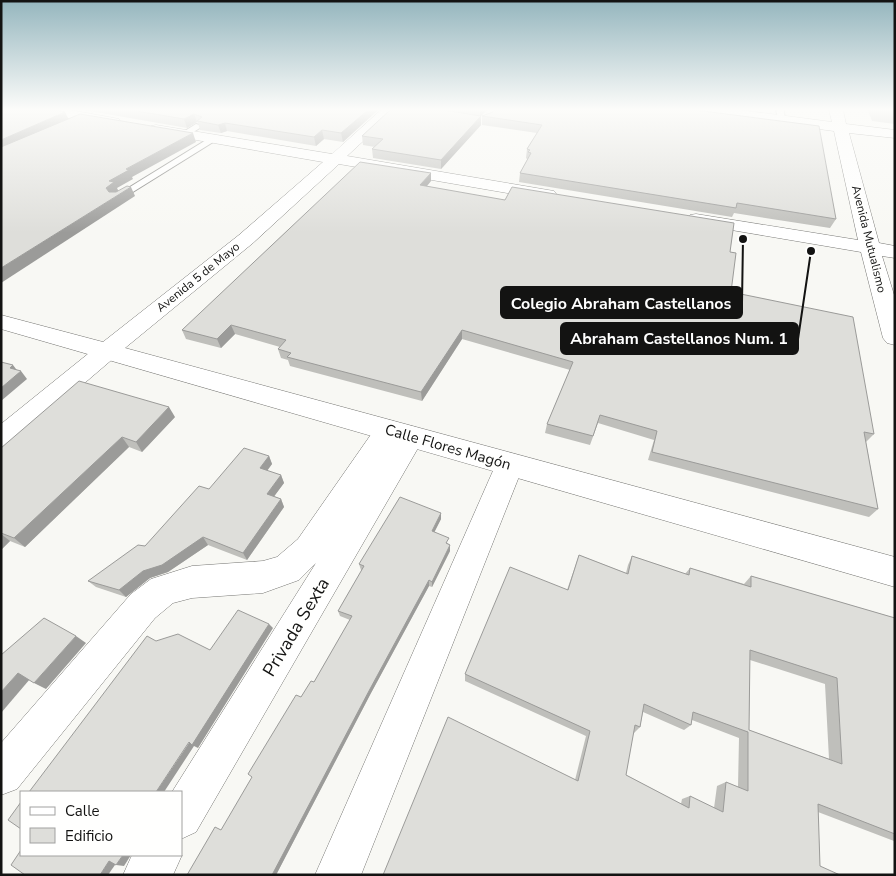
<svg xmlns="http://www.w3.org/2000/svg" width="896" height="876" font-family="'Nunito Sans',sans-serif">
  <rect width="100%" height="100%" fill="#f8f8f4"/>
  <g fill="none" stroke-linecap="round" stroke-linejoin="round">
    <g stroke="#767673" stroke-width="2">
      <g id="lane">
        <path d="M 776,110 L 784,110 L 785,122 L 779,122 Z"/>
        <path d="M 196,124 L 203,126 L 187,136 L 180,134 Z"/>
        <path d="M 211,137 L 218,139 L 120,200 L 114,200 L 112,198 Z"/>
      </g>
    </g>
    <g stroke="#767673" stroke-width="1">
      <g id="street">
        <path d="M 107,343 L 115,345 L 119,351 L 115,357 L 11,446 L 1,449 L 1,424 L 99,345 Z"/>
        <path d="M 389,420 L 399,423 L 402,428 L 411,426 L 421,429 L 425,436 L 196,832 L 181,839 L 181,792 L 172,792 L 316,563 L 299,580 L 263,593 L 192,598 L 173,603 L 155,618 L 17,789 L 1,795 L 1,743 L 131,594 L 151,579 L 192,566 L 263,561 L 277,557 L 298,539 L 379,423 Z"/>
        <path d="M 510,453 L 520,456 L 524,464 L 361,875 L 315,875 L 496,464 L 500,456 Z"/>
        <path d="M 181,854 L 182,855 L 173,875 L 123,875 L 132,855 Z"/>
      </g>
    </g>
    <g stroke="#767673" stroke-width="1">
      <g id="secondary">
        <path d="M 36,110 L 70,110 L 114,118 L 119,119 L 121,122 L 119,125 L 114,126 L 43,114 Z"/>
        <path d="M 381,110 L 397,110 L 347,156 L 548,190 L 554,191 L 557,195 L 554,199 L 548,200 L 339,164 L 253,243 L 125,348 L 895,557 L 895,587 L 1,329 L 1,315 L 103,342 L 239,235 L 323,162 L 156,133 L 151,132 L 149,129 L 151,126 L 156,125 L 332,154 Z"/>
        <path d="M 697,110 L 740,110 L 832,122 L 829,110 L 843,110 L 846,124 L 895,130 L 895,138 L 849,133 L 879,243 L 895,246 L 895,258 L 882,256 L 895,298 L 895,345 L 887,343 L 883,338 L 861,252 L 696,224 L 690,223 L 687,219 L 690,215 L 696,214 L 858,240 L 834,131 L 704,114 Z"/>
      </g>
    </g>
    <use href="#lane" fill="#fff" fill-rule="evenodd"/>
    <use href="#street" fill="#fff" fill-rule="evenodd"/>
    <use href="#secondary" fill="#fff" fill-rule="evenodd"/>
  </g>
  <g fill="#bfbfbb" fill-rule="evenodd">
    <path d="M 84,110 L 378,110 L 343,142 L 324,139 L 316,146 L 227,131 L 221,133 L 200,130 L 198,123 L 197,122 L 187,128 Z"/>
    <path d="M 390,110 L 487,110 L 481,116 L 481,125 L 441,169 L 373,158 L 372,149 L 375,147 L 363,145 L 362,136 Z"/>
    <path d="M 494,110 L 836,219 L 830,228 L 734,213 L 732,217 L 519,182 L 520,173 L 527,160 L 527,159 L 526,158 L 527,149 L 537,133 L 482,125 L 482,116 L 493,112 Z"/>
    <path d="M 868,110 L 895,110 L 895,124 L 872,121 Z"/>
    <path d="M 431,181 L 427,186 L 730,252 L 731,292 L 874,434 L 866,442 L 878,509 L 869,517 L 648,460 L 654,440 L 598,423 L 590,445 L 545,433 L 547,424 L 570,370 L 462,339 L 422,401 L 290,366 L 288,360 L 281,358 L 278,349 L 280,347 L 235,334 L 221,348 L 186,339 L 182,330 Z"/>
    <path d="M 175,417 L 142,452 L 129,447 L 25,547 L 10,541 L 1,550 L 1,448 Z"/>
    <path d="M 269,456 L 272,464 L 267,471 L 281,475 L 284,483 L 274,496 L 281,499 L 284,507 L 247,560 L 208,545 L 168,572 L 150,578 L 126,597 L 96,587 L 88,581 L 145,546 L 209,489 Z"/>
    <path d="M 441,513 L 441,519 L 434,532 L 450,545 L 450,551 L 432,587 L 429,586 L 371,693 L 276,875 L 187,875 L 222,830 L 301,697 L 314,682 L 350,620 L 340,616 L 338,611 L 362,570 L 361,570 L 359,564 Z"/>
    <path d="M 579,555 L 626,573 L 628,565 L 632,556 L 685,574 L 690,568 L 744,584 L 751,576 L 895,618 L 895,846 L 894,841 L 818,812 L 820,866 L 575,780 L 586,736 L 465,681 L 465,674 L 567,590 ZM 750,660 L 825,684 L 829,759 L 749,730 ZM 643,712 L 684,730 L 691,725 L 692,720 L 739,738 L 738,787 L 726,782 L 717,786 L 714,808 L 690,796 L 682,799 L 681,804 L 626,775 L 633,732 L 634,733 L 640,727 Z"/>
  </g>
  <g fill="#9b9b99">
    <path d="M 368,110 L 378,110 L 343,142 L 341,133 Z"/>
    <path d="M 480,110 L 487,110 L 480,117 Z"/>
    <path d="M 65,112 L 69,120 L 1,151 L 1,140 Z"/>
    <path d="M 194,114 L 197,122 L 187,128 L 184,119 Z"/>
    <path d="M 481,116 L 481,125 L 441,169 L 441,160 Z"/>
    <path d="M 225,123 L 227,131 L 221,133 L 218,125 Z"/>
    <path d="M 322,130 L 324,139 L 316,146 L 314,137 Z"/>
    <path d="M 193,133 L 196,142 L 132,177 L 133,179 L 117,188 L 119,192 L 110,198 L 106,188 L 109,181 L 126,169 Z"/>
    <path d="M 431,173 L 431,181 L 421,193 L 420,185 Z"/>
    <path d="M 131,187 L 135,196 L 1,283 L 1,268 Z"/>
    <path d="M 231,325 L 235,334 L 221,348 L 217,339 Z"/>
    <path d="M 462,330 L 462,339 L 422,401 L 421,392 Z"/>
    <path d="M 13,365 L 19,373 L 21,371 L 27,379 L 1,401 L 1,388 L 10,368 Z"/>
    <path d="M 169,407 L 175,417 L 142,452 L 136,442 Z"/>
    <path d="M 122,437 L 129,447 L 25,547 L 14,538 Z"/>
    <path d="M 269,456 L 272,464 L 263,476 L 260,468 Z"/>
    <path d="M 281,475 L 284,483 L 270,502 L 267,494 Z"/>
    <path d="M 281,499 L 284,507 L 247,560 L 243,553 Z"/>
    <path d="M 441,513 L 441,519 L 432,537 L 432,531 Z"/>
    <path d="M 1,534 L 10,541 L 1,550 Z"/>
    <path d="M 203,537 L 208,545 L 168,572 L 150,578 L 126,597 L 119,590 L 143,571 Z"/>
    <path d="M 450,545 L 450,551 L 432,587 L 432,582 Z"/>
    <path d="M 429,580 L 429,586 L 371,693 L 276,875 L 272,875 L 370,689 Z"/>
    <path d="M 269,624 L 273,628 L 198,748 L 194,746 L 164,792 L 156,792 Z"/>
    <path d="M 76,636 L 86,643 L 46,689 L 34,683 Z"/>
    <path d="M 18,673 L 30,679 L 1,713 L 1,692 Z"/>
    <path d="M 123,855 L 131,855 L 124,866 L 116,865 Z"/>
    <path d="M 109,861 L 117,862 L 108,875 L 100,875 Z"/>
  </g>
  <g fill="#dededa" stroke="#9b9b99" fill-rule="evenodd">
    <path d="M 1,110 L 56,110 L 65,112 L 1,140 Z"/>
    <path d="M 130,110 L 368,110 L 341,133 L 322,130 L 314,137 L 225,123 L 218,125 L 197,121 L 202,117 L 194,114 L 184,119 Z"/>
    <path d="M 390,110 L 444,110 L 481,116 L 441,160 L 372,149 L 383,139 L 362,136 Z"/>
    <path d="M 494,110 L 695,110 L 819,126 L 836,219 L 737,203 L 736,208 L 520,173 L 531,153 L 528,152 L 530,150 L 527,149 L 542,125 L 482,116 L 493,112 Z"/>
    <path d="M 80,114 L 193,133 L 126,169 L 129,170 L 109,181 L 114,182 L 106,188 L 109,192 L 116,192 L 127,186 L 131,187 L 1,268 L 1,147 Z"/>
    <path d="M 360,162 L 431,173 L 420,185 L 505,200 L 512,187 L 734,223 L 730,252 L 736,253 L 731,292 L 853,317 L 874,434 L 864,432 L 878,509 L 652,452 L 657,431 L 600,415 L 593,436 L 547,424 L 573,362 L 462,330 L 421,392 L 287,357 L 291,353 L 278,349 L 286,340 L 231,325 L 217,339 L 182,330 Z"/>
    <path d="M 1,362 L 13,365 L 10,368 L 21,371 L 1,388 Z"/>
    <path d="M 79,381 L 169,407 L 136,442 L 122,437 L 14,538 L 1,533 L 1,448 Z"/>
    <path d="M 244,448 L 269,456 L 260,468 L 281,475 L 267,494 L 281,499 L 243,553 L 203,537 L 162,565 L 143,571 L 119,590 L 88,581 L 138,545 L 145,546 L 199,486 L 209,489 Z"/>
    <path d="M 400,497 L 441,513 L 432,531 L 449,538 L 446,543 L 450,545 L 432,582 L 429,580 L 370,689 L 272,875 L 187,875 L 215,827 L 221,830 L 252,777 L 248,774 L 296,695 L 301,697 L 311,681 L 314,682 L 352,616 L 338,611 L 364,566 L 359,564 Z"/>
    <path d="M 579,555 L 628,574 L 632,556 L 689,575 L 690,568 L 751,587 L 751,576 L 895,618 L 895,834 L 818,804 L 820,866 L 840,875 L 383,875 L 448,717 L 578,781 L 590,731 L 465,674 L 510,567 L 568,590 ZM 750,650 L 837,678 L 842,764 L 749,730 ZM 644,704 L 691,725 L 693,712 L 748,732 L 748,791 L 726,782 L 723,812 L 690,796 L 689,808 L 626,775 L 635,725 L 640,727 Z"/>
    <path d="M 238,610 L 269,624 L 192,745 L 189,742 L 156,792 L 29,792 L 147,636 L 156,641 L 178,634 L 210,650 Z"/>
    <path d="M 44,618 L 76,636 L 34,683 L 18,673 L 1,692 L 1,655 Z"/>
    <path d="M 21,802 L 21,829 L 8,820 Z"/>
    <path d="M 21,850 L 21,855 L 123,855 L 116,865 L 109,861 L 100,875 L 25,875 L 11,865 Z"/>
  </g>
  <linearGradient id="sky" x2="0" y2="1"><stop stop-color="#95b6be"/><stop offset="0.47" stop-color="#fcfcfa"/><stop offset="1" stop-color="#fcfcfa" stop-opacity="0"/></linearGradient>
  <rect width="896" height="233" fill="url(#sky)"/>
  <g text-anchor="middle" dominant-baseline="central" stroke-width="4.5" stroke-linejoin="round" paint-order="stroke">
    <g font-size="12" fill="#131312" stroke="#fffffe">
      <text transform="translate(869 239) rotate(76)">Avenida Mutualismo</text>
      <text transform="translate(198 277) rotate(-39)">Avenida 5 de Mayo</text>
    </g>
    <g font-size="15" fill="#131312" stroke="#fffffe">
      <text transform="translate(448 447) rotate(16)">Calle Flores Magón</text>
    </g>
    <g font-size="18" fill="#131312" stroke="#fffffe">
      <text transform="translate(296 627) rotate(-59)">Privada Sexta</text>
    </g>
  </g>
  <path fill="none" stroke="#131312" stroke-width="2" d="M743 239L742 303M811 251L798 339"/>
  <g fill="#131312" stroke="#fffffe" stroke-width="2">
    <circle cx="743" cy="239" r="5"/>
    <circle cx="811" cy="251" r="5"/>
  </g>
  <g fill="#131312" stroke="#131312" stroke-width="2">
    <rect x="501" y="287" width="241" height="31" rx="5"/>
    <rect x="561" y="323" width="237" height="31" rx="5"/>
  </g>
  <g font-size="16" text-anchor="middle" font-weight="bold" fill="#fff">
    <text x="621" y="309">Colegio Abraham Castellanos</text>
    <text x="679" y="344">Abraham Castellanos Num. 1</text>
  </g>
  <rect width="896" height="876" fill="none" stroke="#131312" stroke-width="5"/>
  <rect x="20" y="791" width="162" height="65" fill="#fffffe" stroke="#a1a1a0"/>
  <rect x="30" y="807" width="25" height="8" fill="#ffffff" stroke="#a1a1a0"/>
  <text x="65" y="816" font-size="15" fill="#131312">Calle</text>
  <rect x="30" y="828" width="25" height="15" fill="#dededa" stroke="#a1a1a0"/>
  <text x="65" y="841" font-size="15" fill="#131312">Edificio</text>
</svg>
